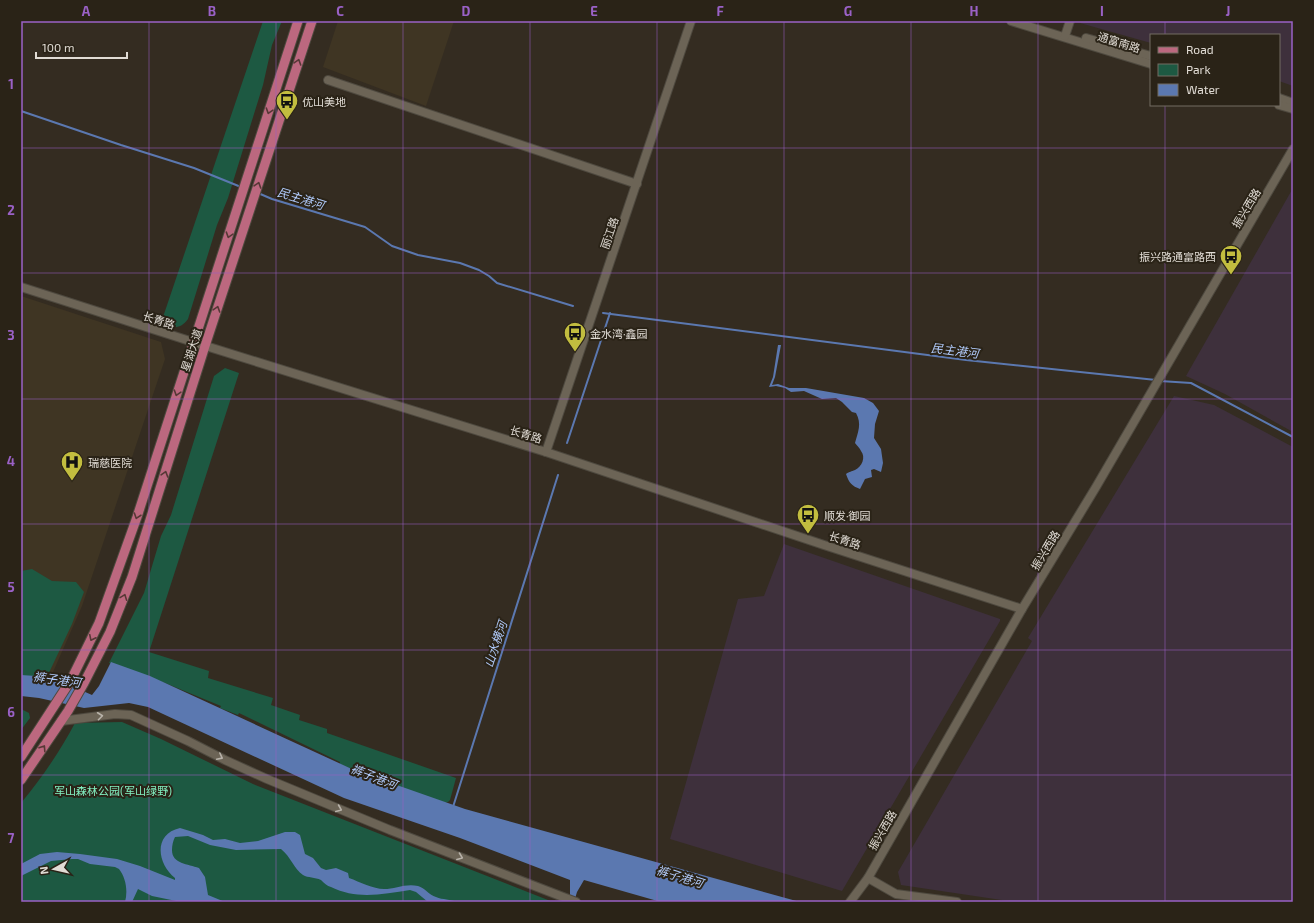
<svg xmlns="http://www.w3.org/2000/svg" width="1314" height="923" font-family="'Exo 2','Noto Sans SC',sans-serif">
  <rect width="100%" height="100%" fill="#342c21"/>
  <g fill="#3f3523">
    <path d="M 338,21 L 454,21 L 426,106 L 323,67 Z"/>
    <path d="M 21,296 L 161,342 L 165,359 L 82,606 L 46,688 L 21,685 Z"/>
  </g>
  <g fill="#3e303c">
    <path d="M 1081,21 L 1293,21 L 1293,86 L 1279,81 L 1279,35 L 1151,35 L 1151,43 L 1080,23 Z"/>
    <path d="M 1293,188 L 1293,432 L 1225,394 L 1186,376 Z"/>
    <path d="M 1174,396 L 1214,405 L 1293,447 L 1293,902 L 1015,902 L 901,885 L 898,872 L 1032,641 L 1028,638 Z"/>
    <path d="M 784,544 L 1000,619 L 1000,621 L 842,891 L 670,839 L 738,599 L 764,596 Z"/>
  </g>
  <g fill="#1d5942">
    <path d="M 263,21 L 282,21 L 272,45 L 263,85 L 228,198 L 217,225 L 188,319 C 180,330 173,328 161,323 Z"/>
    <path d="M 225,368 L 239,373 L 149,652 L 209,671 L 208,678 L 273,698 L 271,705 L 300,715 L 299,720 L 327,729 L 327,733 L 456,778 L 450,800 L 448,802 L 443,803 L 349,768 L 340,764 L 340,762 L 239,713 L 238,715 L 220,708 L 221,706 L 165,683 L 109,663 L 144,593 L 161,536 L 171,515 L 214,376 Z"/>
    <path d="M 32,569 L 52,581 L 76,582 L 84,592 L 72,624 L 46,679 L 21,680 L 21,571 Z"/>
    <path d="M 21,709 L 29,713 L 30,718 L 21,730 Z"/>
    <path d="M 122,722 L 161,739 L 253,784 L 553,902 L 21,902 L 21,803 C 42,778 60,751 75,723 Z"/>
  </g>
  <g fill="#5b78b0">
    <path d="M 778,345 L 781,345 L 775,377 L 772,385 L 778,384 L 789,388 L 806,388 L 864,398 L 873,403 L 879,411 L 875,424 L 874,438 L 881,449 L 883,463 L 881,472 L 874,469 L 871,470 L 872,477 L 865,479 L 860,489 C 852,486 849,483 846,474 C 850,471 851,472 855,470 C 862,467 866,457 861,451 C 860,448 857,446 855,443 C 858,432 862,424 856,413 L 852,412 L 842,402 L 836,398 L 822,399 L 804,391 L 791,392 L 785,388 L 776,386 L 769,387 L 773,377 Z"/>
    <path d="M 111,662 L 150,676 L 354,770 L 465,809 L 800,902 L 661,902 L 584,880 L 577,892 L 574,902 L 570,897 L 570,880 L 460,838 L 344,798 L 148,707 L 129,703 L 84,708 L 39,698 L 21,696 L 21,675 L 51,677 L 92,695 L 99,686 Z"/>
    <path d="M 180,828 L 203,835 L 213,840 L 225,839 L 240,843 L 258,841 L 285,832 L 295,832 L 300,835 L 305,854 L 313,858 L 321,868 L 326,870 L 336,868 L 348,873 L 349,878 C 360,882 373,889 384,889 C 395,889 406,883 418,886 C 425,888 429,895 436,897 C 443,900 450,899 457,902 L 428,902 L 416,892 L 410,890 C 383,894 357,900 331,887 C 327,886 324,883 321,880 C 315,877 308,878 303,875 C 294,869 291,857 281,849 L 236,850 L 210,845 L 188,836 L 175,837 C 173,841 172,845 172,850 C 172,864 188,864 199,868 L 205,877 L 208,895 L 225,902 L 181,902 L 152,896 L 138,889 L 132,902 L 125,902 C 128,891 126,878 119,869 L 115,867 L 90,864 L 78,859 L 72,859 L 51,861 L 21,876 L 21,864 L 40,854 L 57,852 L 80,854 L 117,859 L 140,866 L 175,880 L 175,878 C 157,864 153,834 180,828 Z"/>
  </g>
  <g fill="none" stroke-linecap="round" stroke-linejoin="round">
    <g stroke="#5b78b0" stroke-width="2">
      <path d="M 21,111 L 121,145 L 194,168 L 241,187"/>
      <path d="M 258,193 L 272,199 L 365,227 L 392,246 L 418,255 L 460,263 L 479,270 L 489,276 L 497,283 L 573,306"/>
      <path d="M 603,313 L 966,360 L 1156,380"/>
      <path d="M 1160,381 L 1191,383 L 1293,437"/>
      <path d="M 567,443 L 610,313"/>
      <path d="M 453,807 L 558,475"/>
    </g>
    <g stroke="#4e493f" stroke-width="10">
      <g id="secondary">
        <path d="M 1011,21 L 1151,64"/>
        <path d="M 1065,36 L 1070,21"/>
        <path d="M 1086,38 L 1151,56"/>
        <path d="M 328,80 L 637,184"/>
        <path d="M 1279,98 L 1293,103"/>
        <path d="M 1279,105 L 1293,109"/>
        <path d="M 21,287 L 193,342 L 546,452 L 824,545 L 1022,609"/>
        <path d="M 546,452 L 691,21"/>
        <path d="M 61,721 L 115,714 L 131,715 L 188,741 L 225,760 L 267,779 L 390,830 L 576,902"/>
        <path d="M 850,902 L 868,878"/>
        <path d="M 957,902 L 896,894 L 868,878 L 1022,609 L 1096,487 L 1293,149"/>
      </g>
    </g>
    <g stroke="#4e493f" stroke-width="11">
      <g id="primary">
        <path d="M 21,757 L 71,680 L 99,623 L 137,517 L 298,21"/>
        <path d="M 21,780 L 68,711 L 84,683 L 110,632 L 132,577 L 205,346 L 312,21"/>
      </g>
    </g>
    <use href="#secondary" stroke="#6c6456" stroke-width="8"/>
    <use href="#primary" stroke="#bc687f" stroke-width="9"/>
  </g>
  <defs><path id="oneway-chevron" d="M-2-3.5L2.5 0L-2 3.5" fill="none" stroke-width="1.6" stroke-linecap="round" stroke-linejoin="round"/></defs>
  <g stroke="#563836">
    <use href="#oneway-chevron" transform="translate(298 62) rotate(-72)"/>
    <use href="#oneway-chevron" transform="translate(269 111) rotate(108)"/>
    <use href="#oneway-chevron" transform="translate(258 185) rotate(-72)"/>
    <use href="#oneway-chevron" transform="translate(229 235) rotate(108)"/>
    <use href="#oneway-chevron" transform="translate(217 309) rotate(-72)"/>
    <use href="#oneway-chevron" transform="translate(177 393) rotate(108)"/>
    <use href="#oneway-chevron" transform="translate(165 474) rotate(-73)"/>
    <use href="#oneway-chevron" transform="translate(137 516) rotate(109)"/>
    <use href="#oneway-chevron" transform="translate(124 597) rotate(-69)"/>
    <use href="#oneway-chevron" transform="translate(92 638) rotate(116)"/>
    <use href="#oneway-chevron" transform="translate(43 748) rotate(-57)"/>
  </g>
  <g stroke="#b8b2a9">
    <use href="#oneway-chevron" transform="translate(100 716) rotate(-7)"/>
    <use href="#oneway-chevron" transform="translate(220 757) rotate(27)"/>
    <use href="#oneway-chevron" transform="translate(339 809) rotate(23)"/>
    <use href="#oneway-chevron" transform="translate(460 857) rotate(21)"/>
  </g>
  <path fill="none" stroke="#9a61c6" stroke-width="1" stroke-opacity="0.55" d="M 149,21 L 149,902M 276,21 L 276,902M 403,21 L 403,902M 530,21 L 530,902M 657,21 L 657,902M 784,21 L 784,902M 911,21 L 911,902M 1038,21 L 1038,902M 1165,21 L 1165,35M 1165,105 L 1165,902M 21,148 L 1293,148M 21,273 L 1293,273M 21,399 L 1293,399M 21,524 L 1293,524M 21,650 L 1293,650M 21,775 L 1293,775"/>
  <defs>
    <g id="bus-pin" transform="scale(1.15)"><path d="M0 17L-7.5 6A9.5 9.5 0 1 1 7.5 6Z" fill="#c2bd3f" stroke="#2a2317"/><path d="M-5-6H5V4H4V6H2V4H-2V6H-4V4H-5ZM-3.5-4V0h7V-4ZM-3.5 1.2v1.5H-2V1.2ZM2 1.2v1.5H3.5V1.2Z" fill="#111"/></g>
    <g id="hospital-pin" transform="scale(1.15)"><path d="M0 17L-7.5 6A9.5 9.5 0 1 1 7.5 6Z" fill="#c2bd3f" stroke="#2a2317"/><path d="M-5-5h3v3.5h4V-5h3V5h-3V1.5h-4V5h-3Z" fill="#111"/></g>
  </defs>
  <g fill-rule="evenodd">
    <use href="#bus-pin" x="287" y="101"/>
    <use href="#bus-pin" x="1231" y="256"/>
    <use href="#bus-pin" x="575" y="333"/>
    <use href="#hospital-pin" x="72" y="462"/>
    <use href="#bus-pin" x="808" y="515"/>
  </g>
  <g text-anchor="middle" dominant-baseline="central" stroke-width="4" stroke-linejoin="round" paint-order="stroke">
    <g font-size="11" fill="#e1dcd5" stroke="#2a2317">
      <text transform="translate(1119 42) rotate(17)">通富南路</text>
      <text transform="translate(1246 208) rotate(-59)">振兴西路</text>
      <text transform="translate(609 233) rotate(-71)">丽江路</text>
      <text transform="translate(159 320) rotate(18)">长青路</text>
      <text transform="translate(191 350) rotate(-72)">星湖大道</text>
      <text transform="translate(526 434) rotate(17)">长青路</text>
      <text transform="translate(845 540) rotate(18)">长青路</text>
      <text transform="translate(1045 550) rotate(-59)">振兴西路</text>
      <text transform="translate(882 830) rotate(-60)">振兴西路</text>
    </g>
    <g font-size="11" fill="#e1dcd5" stroke="#2a2317" text-anchor="start">
      <text x="302" y="101">优山美地</text>
      <text x="1216" y="256" text-anchor="end">振兴路通富路西</text>
      <text x="590" y="333">金水湾·鑫园</text>
      <text x="88" y="462">瑞慈医院</text>
      <text x="824" y="515">顺发·御园</text>
    </g>
    <g font-size="11" fill="#83f1c2" stroke="#2a2317">
      <text x="113" y="790">军山森林公园(军山绿野)</text>
    </g>
    <g font-size="12" font-style="italic" fill="#b0cafa" stroke="#2a2317">
      <text transform="translate(301 198) rotate(17)">民主港河</text>
      <text transform="translate(955 350) rotate(7)">民主港河</text>
      <text transform="translate(495 644) rotate(-72)">山水横河</text>
      <text transform="translate(57 679) rotate(8)">裤子港河</text>
      <text transform="translate(374 776) rotate(21)">裤子港河</text>
      <text transform="translate(680 876) rotate(17)">裤子港河</text>
    </g>
  </g>
  <rect width="1314" height="923" fill="none" stroke="#2a2317" stroke-width="44"/>
  <rect x="1150" y="34" width="130" height="72" fill="#2a2317" stroke="#736d63"/>
  <rect x="1158" y="47" width="20" height="6" fill="#bc687f" stroke="#736d63"/>
  <text x="1186" y="54" font-size="12" fill="#e1dcd5">Road</text>
  <rect x="1158" y="64" width="20" height="12" fill="#1d5942" stroke="#736d63"/>
  <text x="1186" y="74" font-size="12" fill="#e1dcd5">Park</text>
  <rect x="1158" y="84" width="20" height="12" fill="#5b78b0" stroke="#736d63"/>
  <text x="1186" y="94" font-size="12" fill="#e1dcd5">Water</text>
  <g transform="translate(54 869) rotate(262)" stroke="#2a2317" stroke-width="3" paint-order="stroke">
  <path d="M0-3L7 15L0 10L-7 15Z" fill="#e1dcd5"/>
  <text y="-6" font-size="11" font-weight="bold" text-anchor="middle" fill="#e1dcd5">N</text>
  </g>
  <path d="M36 52v6h91v-6" fill="none" stroke="#e1dcd5" stroke-width="2"/>
  <text x="42" y="52" font-size="12" fill="#e1dcd5" stroke="#2a2317" stroke-width="3" paint-order="stroke">100 m</text>
  <rect x="22" y="22" width="1270" height="879" fill="none" stroke="#9a61c6" stroke-width="1.5"/>
  <g font-size="13" text-anchor="middle" font-weight="bold" fill="#9a61c6">
    <text x="86" y="16">A</text>
    <text x="212" y="16">B</text>
    <text x="340" y="16">C</text>
    <text x="466" y="16">D</text>
    <text x="594" y="16">E</text>
    <text x="720" y="16">F</text>
    <text x="848" y="16">G</text>
    <text x="974" y="16">H</text>
    <text x="1102" y="16">I</text>
    <text x="1228" y="16">J</text>
    <text x="11" y="89">1</text>
    <text x="11" y="215">2</text>
    <text x="11" y="340">3</text>
    <text x="11" y="466">4</text>
    <text x="11" y="592">5</text>
    <text x="11" y="717">6</text>
    <text x="11" y="843">7</text>
  </g>
</svg>
